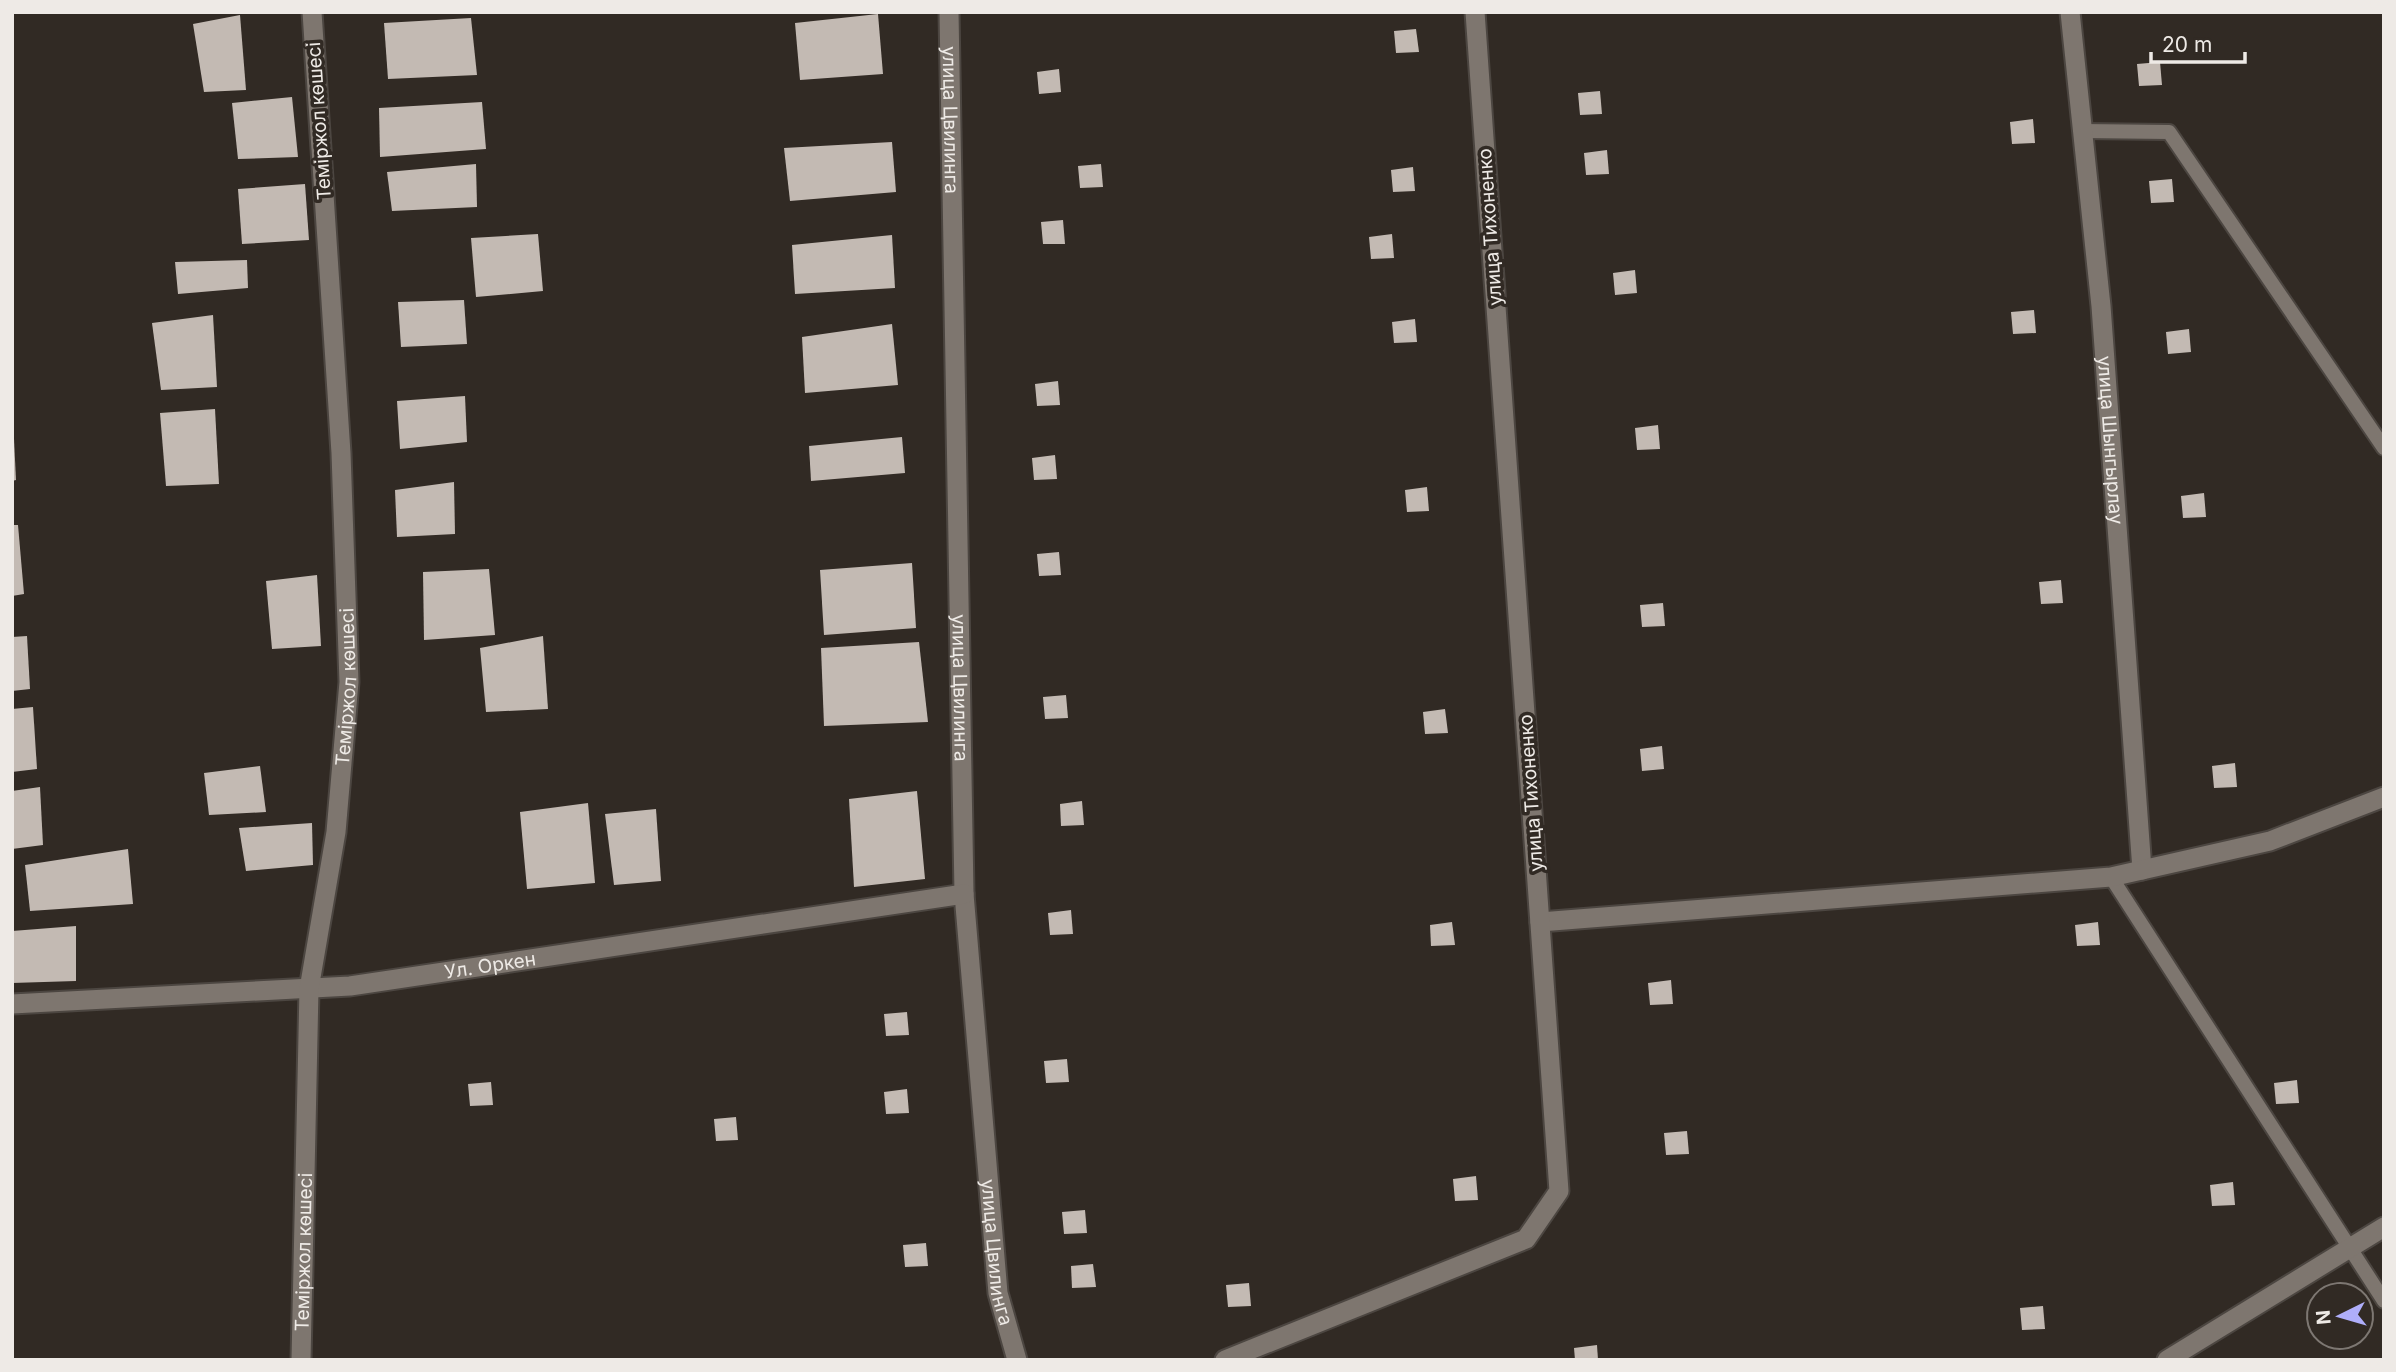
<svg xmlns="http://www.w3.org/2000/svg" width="2396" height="1372" font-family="Inter,sans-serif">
  <rect width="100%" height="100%" fill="#312a24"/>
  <g fill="#c3bab3">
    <path d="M 878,14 L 883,74 L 800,80 L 795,23 Z"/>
    <path d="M 240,15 L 246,90 L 204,92 L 193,24 Z"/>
    <path d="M 471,18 L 477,75 L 388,79 L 384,23 Z"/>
    <path d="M 1416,29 L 1419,52 L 1396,53 L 1394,31 Z"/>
    <path d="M 2160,62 L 2162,85 L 2139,86 L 2137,64 Z"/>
    <path d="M 1059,69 L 1061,92 L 1039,94 L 1037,72 Z"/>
    <path d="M 1600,91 L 1602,114 L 1580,115 L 1578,93 Z"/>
    <path d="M 292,97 L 298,157 L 238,159 L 232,103 Z"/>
    <path d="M 482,102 L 486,149 L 380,157 L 379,108 Z"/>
    <path d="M 2033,119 L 2035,143 L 2012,144 L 2010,122 Z"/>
    <path d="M 892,142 L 896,192 L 790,201 L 784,148 Z"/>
    <path d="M 1607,150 L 1609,174 L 1586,175 L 1584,153 Z"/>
    <path d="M 476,164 L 477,207 L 392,211 L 387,172 Z"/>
    <path d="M 1101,164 L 1103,187 L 1080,188 L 1078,166 Z"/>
    <path d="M 1413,167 L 1415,191 L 1393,192 L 1391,170 Z"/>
    <path d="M 2172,179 L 2174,202 L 2151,203 L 2149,181 Z"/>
    <path d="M 305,184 L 309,240 L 242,244 L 238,189 Z"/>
    <path d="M 1063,220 L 1065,244 L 1043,244 L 1041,222 Z"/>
    <path d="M 538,234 L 543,291 L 476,297 L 471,238 Z"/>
    <path d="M 1392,234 L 1394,258 L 1371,259 L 1369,237 Z"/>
    <path d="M 892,235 L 895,288 L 795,294 L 792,245 Z"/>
    <path d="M 247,260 L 248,288 L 178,294 L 175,262 Z"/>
    <path d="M 1635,270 L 1637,293 L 1615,295 L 1613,273 Z"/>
    <path d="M 464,300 L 467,344 L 401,347 L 398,302 Z"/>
    <path d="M 2034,310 L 2036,333 L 2013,334 L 2011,312 Z"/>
    <path d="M 213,315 L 217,387 L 161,390 L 152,323 Z"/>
    <path d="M 1415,319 L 1417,342 L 1394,343 L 1392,322 Z"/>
    <path d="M 892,324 L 898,385 L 805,393 L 802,337 Z"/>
    <path d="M 2189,329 L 2191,352 L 2168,354 L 2166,332 Z"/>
    <path d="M 1058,381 L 1060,405 L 1037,406 L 1035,384 Z"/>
    <path d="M 465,396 L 467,442 L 400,449 L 397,401 Z"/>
    <path d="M 215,409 L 219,484 L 166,486 L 160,413 Z"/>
    <path d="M 1658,425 L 1660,449 L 1637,450 L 1635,428 Z"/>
    <path d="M 902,437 L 905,473 L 811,481 L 809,446 Z"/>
    <path d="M 12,439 L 14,439 L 16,480 L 12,481 Z"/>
    <path d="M 1055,455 L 1057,479 L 1034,480 L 1032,458 Z"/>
    <path d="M 454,482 L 455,534 L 397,537 L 395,490 Z"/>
    <path d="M 1427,487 L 1429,511 L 1407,512 L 1405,490 Z"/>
    <path d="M 2204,493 L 2206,517 L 2183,518 L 2181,496 Z"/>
    <path d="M 12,525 L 18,525 L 24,594 L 12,596 Z"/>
    <path d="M 1059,552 L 1061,575 L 1039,576 L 1037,554 Z"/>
    <path d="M 912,563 L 916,628 L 824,635 L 820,570 Z"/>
    <path d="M 489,569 L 495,635 L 424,640 L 423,572 Z"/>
    <path d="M 317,575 L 321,646 L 272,649 L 266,581 Z"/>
    <path d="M 2061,580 L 2063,603 L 2041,604 L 2039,582 Z"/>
    <path d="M 1663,603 L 1665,626 L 1642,627 L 1640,605 Z"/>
    <path d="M 27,636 L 30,689 L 12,691 L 12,637 Z"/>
    <path d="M 543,636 L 548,709 L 486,712 L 480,648 Z"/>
    <path d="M 919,642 L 928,722 L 824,726 L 821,648 Z"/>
    <path d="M 1066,695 L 1068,718 L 1045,719 L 1043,697 Z"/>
    <path d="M 33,707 L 37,769 L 12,772 L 12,709 Z"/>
    <path d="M 1445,709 L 1448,733 L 1425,734 L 1423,712 Z"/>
    <path d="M 1662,746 L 1664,769 L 1642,771 L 1640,749 Z"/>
    <path d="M 2235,763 L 2237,787 L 2214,788 L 2212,766 Z"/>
    <path d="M 260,766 L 266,812 L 209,815 L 204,773 Z"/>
    <path d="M 40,787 L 43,845 L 12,849 L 12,791 Z"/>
    <path d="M 917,791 L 925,879 L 854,887 L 849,799 Z"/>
    <path d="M 1082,801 L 1084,825 L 1061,826 L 1060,804 Z"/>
    <path d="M 588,803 L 595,883 L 527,889 L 520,812 Z"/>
    <path d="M 656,809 L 661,881 L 614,885 L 605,814 Z"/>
    <path d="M 312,823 L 313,865 L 246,871 L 239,828 Z"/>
    <path d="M 128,849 L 133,904 L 30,911 L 25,865 Z"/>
    <path d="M 1071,910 L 1073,934 L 1050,935 L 1048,913 Z"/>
    <path d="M 1452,922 L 1455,945 L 1431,946 L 1430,925 Z"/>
    <path d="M 2098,922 L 2100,945 L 2077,946 L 2075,925 Z"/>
    <path d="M 76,926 L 76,981 L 12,983 L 12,931 Z"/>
    <path d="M 1671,980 L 1673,1004 L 1650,1005 L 1648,983 Z"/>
    <path d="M 907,1012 L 909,1035 L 886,1036 L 884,1014 Z"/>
    <path d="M 1067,1059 L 1069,1082 L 1046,1083 L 1044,1061 Z"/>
    <path d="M 2297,1080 L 2299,1103 L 2276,1104 L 2274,1083 Z"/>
    <path d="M 491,1082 L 493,1105 L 470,1106 L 468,1084 Z"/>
    <path d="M 907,1089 L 909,1113 L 886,1114 L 884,1092 Z"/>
    <path d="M 736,1117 L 738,1140 L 716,1141 L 714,1119 Z"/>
    <path d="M 1687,1131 L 1689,1154 L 1666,1155 L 1664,1133 Z"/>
    <path d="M 1476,1176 L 1478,1200 L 1455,1201 L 1453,1179 Z"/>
    <path d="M 2233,1182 L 2235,1205 L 2212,1206 L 2210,1185 Z"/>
    <path d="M 1085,1210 L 1087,1233 L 1064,1234 L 1062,1212 Z"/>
    <path d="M 926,1243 L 928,1266 L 905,1267 L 903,1245 Z"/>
    <path d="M 1093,1264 L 1096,1287 L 1072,1288 L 1071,1266 Z"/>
    <path d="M 1249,1283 L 1251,1306 L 1228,1307 L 1226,1285 Z"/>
    <path d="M 2043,1306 L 2045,1329 L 2022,1330 L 2020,1308 Z"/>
    <path d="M 1597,1345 L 1598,1360 L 1575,1360 L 1574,1348 Z"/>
  </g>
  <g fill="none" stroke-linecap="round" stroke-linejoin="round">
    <g stroke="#4c4641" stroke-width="18">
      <g id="service">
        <path d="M 2082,131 L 2169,132 L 2384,448"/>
        <path d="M 2111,877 L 2384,1301"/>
      </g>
    </g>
    <g stroke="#4c4641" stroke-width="23">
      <g id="minor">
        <path id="s1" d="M 949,12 L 964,894 L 998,1293 L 1017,1360"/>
        <path id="s2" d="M 2070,12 L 2101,306 L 2142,870"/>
        <path d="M 1540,922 L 2111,877 L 2270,841 L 2384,797"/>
        <path id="s3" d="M 12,1004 L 350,986 L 964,894"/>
        <path id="s4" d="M 301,1360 L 309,989 L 336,832 L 349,682 L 341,453 L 312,12"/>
        <path d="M 1225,1360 L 1526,1239 L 1559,1191 L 1475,12"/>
        <path d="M 2167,1360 L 2384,1227"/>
      </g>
    </g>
    <use href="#service" stroke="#7e766f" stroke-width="14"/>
    <use href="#minor" stroke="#7e766f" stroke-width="19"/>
  </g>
  <g text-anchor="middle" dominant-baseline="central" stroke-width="7" stroke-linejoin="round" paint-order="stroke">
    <g font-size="19" fill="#eeeae6" stroke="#312a24">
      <text transform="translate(319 121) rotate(-94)">Теміржол көшесі</text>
      <text stroke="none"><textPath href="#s1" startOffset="108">улица Цвилинга</textPath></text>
      <text transform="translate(1490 227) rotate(-94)">улица Тихоненко</text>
      <text stroke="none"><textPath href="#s2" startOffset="430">улица Шынгырлау</textPath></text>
      <text stroke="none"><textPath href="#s4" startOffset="676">Теміржол көшесі</textPath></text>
      <text stroke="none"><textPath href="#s1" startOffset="676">улица Цвилинга</textPath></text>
      <text transform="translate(1531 793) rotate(-94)">улица Тихоненко</text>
      <text stroke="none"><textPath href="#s3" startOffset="480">Ул. Оркен</textPath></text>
      <text stroke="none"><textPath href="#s4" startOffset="108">Теміржол көшесі</textPath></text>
      <text stroke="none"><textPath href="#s1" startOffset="1242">улица Цвилинга</textPath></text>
    </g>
  </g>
  <rect width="2396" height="1372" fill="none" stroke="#eeeae6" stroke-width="28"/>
  <g transform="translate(2340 1316) rotate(265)"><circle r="33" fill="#312a24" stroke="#7d7772" stroke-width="2"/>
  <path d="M0-5L12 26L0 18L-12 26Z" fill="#afaefa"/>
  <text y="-10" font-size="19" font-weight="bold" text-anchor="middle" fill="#eeeae6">N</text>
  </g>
  <path d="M2151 52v10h94v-10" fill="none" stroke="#eeeae6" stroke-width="3.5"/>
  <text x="2162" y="52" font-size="21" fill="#eeeae6" stroke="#312a24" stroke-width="5" paint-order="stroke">20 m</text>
</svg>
